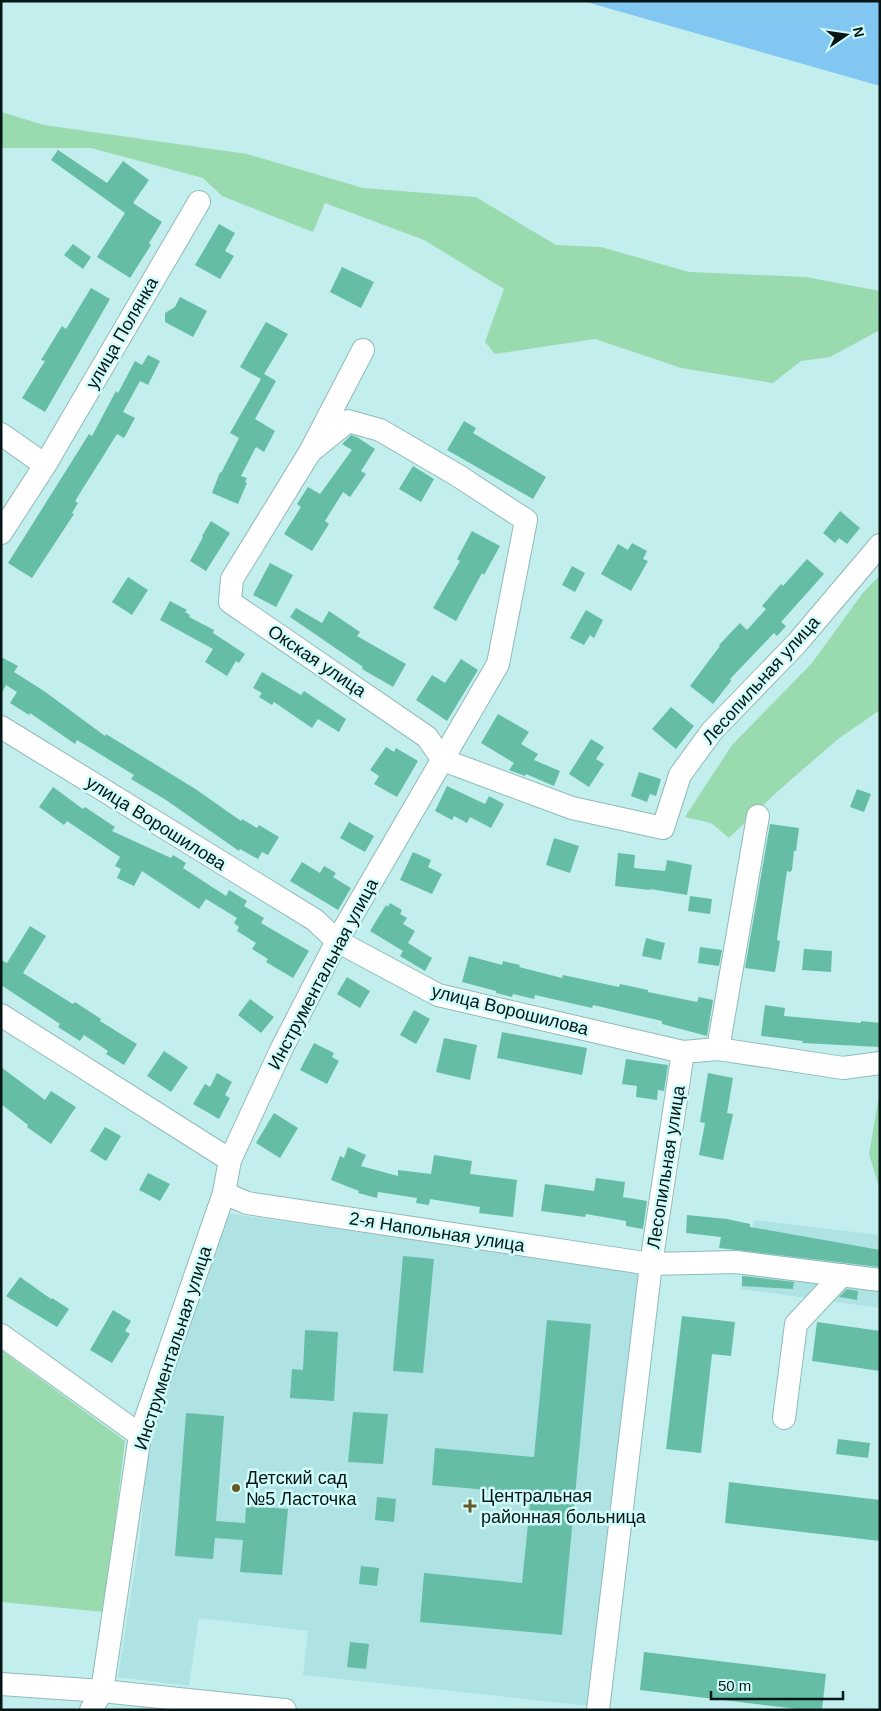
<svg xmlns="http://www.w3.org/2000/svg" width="881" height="1711" font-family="Arial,sans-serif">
  <rect width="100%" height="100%" fill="#c3eeee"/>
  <g fill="#afe3e3">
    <path d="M 223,1213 L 390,1236 L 644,1275 L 590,1706 L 303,1675 L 308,1631 L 199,1618 L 189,1686 L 118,1677 L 140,1536 L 149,1440 Z"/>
    <path d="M 754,1220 L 880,1235 L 880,1308 L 741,1289 L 743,1270 Z"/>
  </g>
  <g fill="#99dbaf">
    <path d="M 1,112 L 44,125 L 247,154 L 363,188 L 476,197 L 556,245 L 601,247 L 689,272 L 806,277 L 880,291 L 880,330 L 830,357 L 801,361 L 773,383 L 681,368 L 595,339 L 495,354 L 485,342 L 504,289 L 424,240 L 325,203 L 313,232 L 222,196 L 203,178 L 91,148 L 1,148 Z"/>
    <path d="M 880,575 L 880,710 L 838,739 L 778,791 L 729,838 L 711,823 L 685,817 L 732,745 L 812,663 L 862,594 Z"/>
    <path d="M 880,1090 L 880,1190 L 869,1154 Z"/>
    <path d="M 1,1350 L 125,1441 L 104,1612 L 1,1602 Z"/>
  </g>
  <path fill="#82c7f1" d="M 584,1 L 880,1 L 880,86 L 583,1 Z"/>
  <g fill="#65bda6">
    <path d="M 58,150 L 107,183 L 123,161 L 149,180 L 133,203 L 162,222 L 149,243 L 151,245 L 130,278 L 97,257 L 125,213 L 51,160 Z"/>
    <path d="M 219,224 L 235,233 L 225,251 L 234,256 L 220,279 L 195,265 Z"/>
    <path d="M 73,244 L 91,257 L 83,269 L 64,255 Z"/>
    <path d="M 342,267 L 374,282 L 361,308 L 330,292 Z"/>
    <path d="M 91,288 L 110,299 L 45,412 L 22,398 L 45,361 L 41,360 L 62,326 L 66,329 Z"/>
    <path d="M 180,297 L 207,311 L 193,337 L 165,322 L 165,313 L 175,307 Z"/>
    <path d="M 266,322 L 288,334 L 264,374 L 276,381 L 255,419 L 275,431 L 264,452 L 256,447 L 241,476 L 247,478 L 245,482 L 247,483 L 238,504 L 212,493 L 220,472 L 221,473 L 239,438 L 230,433 L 261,379 L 240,367 Z"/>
    <path d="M 148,355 L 160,361 L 148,385 L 140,381 L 123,412 L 135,418 L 124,438 L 117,434 L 75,501 L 78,503 L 72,513 L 74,514 L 32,578 L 8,563 L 89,434 L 92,436 L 116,391 L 118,393 L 135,361 L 142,365 Z"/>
    <path d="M 464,421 L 476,428 L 473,433 L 546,477 L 533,499 L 447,450 Z"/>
    <path d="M 351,435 L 357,437 L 375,449 L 361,471 L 366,474 L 350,497 L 343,492 L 325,521 L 329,524 L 312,551 L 284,534 L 301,507 L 297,504 L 308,487 L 320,494 L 352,450 L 342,444 Z"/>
    <path d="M 413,466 L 434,479 L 421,502 L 399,489 Z"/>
    <path d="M 840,511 L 860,528 L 847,544 L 839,538 L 835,543 L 823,533 Z"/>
    <path d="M 211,521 L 230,533 L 206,571 L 190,561 L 203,537 L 202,536 Z"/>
    <path d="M 472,531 L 500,546 L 484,575 L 482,573 L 456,621 L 433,608 L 460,561 L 457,559 Z"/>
    <path d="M 632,543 L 647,551 L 643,559 L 648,561 L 631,591 L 601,574 L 618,544 L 628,550 Z"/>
    <path d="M 807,559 L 824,574 L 781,622 L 786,626 L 777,636 L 774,633 L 730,679 L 731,681 L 713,704 L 690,686 L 720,646 L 719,645 L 740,623 L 747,630 L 766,609 L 762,606 L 781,584 L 783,586 Z"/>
    <path d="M 270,563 L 293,575 L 276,607 L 253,595 Z"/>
    <path d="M 572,566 L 585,573 L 575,592 L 562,585 Z"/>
    <path d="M 128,577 L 148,590 L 132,615 L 112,602 Z"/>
    <path d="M 170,601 L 187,610 L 185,612 L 190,615 L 189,617 L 214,630 L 213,633 L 245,654 L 239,663 L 236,661 L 227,676 L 205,662 L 213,649 L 160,620 Z"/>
    <path d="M 296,608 L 322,623 L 329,611 L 360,632 L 357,636 L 406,664 L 393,687 L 362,669 L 363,667 L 290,617 Z"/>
    <path d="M 586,610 L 603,620 L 594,638 L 590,635 L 584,645 L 570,638 Z"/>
    <path d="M 1,657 L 18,666 L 14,672 L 44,691 L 105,736 L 106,734 L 197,790 L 241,821 L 242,819 L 257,828 L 259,825 L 279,837 L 268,855 L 262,852 L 258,859 L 240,849 L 239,851 L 166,800 L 131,779 L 134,775 L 77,740 L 75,744 L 30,713 L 29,715 L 10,703 L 17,692 L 6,685 L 1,694 Z"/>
    <path d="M 461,659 L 478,670 L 447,721 L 416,700 L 432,675 L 445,683 Z"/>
    <path d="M 262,672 L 301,695 L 304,691 L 346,719 L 339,732 L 318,719 L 312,728 L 274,702 L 272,705 L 259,697 L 262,693 L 253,688 Z"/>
    <path d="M 671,707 L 694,726 L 676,749 L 652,729 Z"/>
    <path d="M 498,714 L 529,732 L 521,744 L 538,754 L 534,760 L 560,771 L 554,786 L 526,774 L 525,776 L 509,770 L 514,763 L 481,743 Z"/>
    <path d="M 591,739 L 604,747 L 596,759 L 604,764 L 589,787 L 569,774 Z"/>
    <path d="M 386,747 L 394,752 L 396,748 L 418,761 L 397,797 L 374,784 L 379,776 L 370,770 Z"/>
    <path d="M 639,772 L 661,779 L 656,796 L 650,794 L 647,802 L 631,796 Z"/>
    <path d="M 447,786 L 485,804 L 489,796 L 504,804 L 491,828 L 470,817 L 467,823 L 454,816 L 452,820 L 435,811 Z"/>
    <path d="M 53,787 L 83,809 L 85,807 L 115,827 L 112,831 L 171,858 L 173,855 L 186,863 L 183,868 L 226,896 L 229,890 L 247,901 L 244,906 L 264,918 L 261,923 L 309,951 L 293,978 L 266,962 L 268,959 L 252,949 L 256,943 L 237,931 L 239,927 L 234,923 L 237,918 L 206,899 L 199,909 L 142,871 L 134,886 L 117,878 L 121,869 L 115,866 L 120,857 L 67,821 L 64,825 L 39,807 Z"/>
    <path d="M 857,789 L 871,794 L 864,812 L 850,807 Z"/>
    <path d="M 349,822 L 374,836 L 365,852 L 340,838 Z"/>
    <path d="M 770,824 L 799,828 L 796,851 L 794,851 L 792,870 L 790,872 L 787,871 L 777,940 L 780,941 L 775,972 L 745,968 Z"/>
    <path d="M 554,838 L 579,846 L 570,873 L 546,865 Z"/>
    <path d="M 413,852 L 431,860 L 428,867 L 442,874 L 432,894 L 400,880 Z"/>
    <path d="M 618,853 L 635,855 L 634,868 L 665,871 L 667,860 L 692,865 L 687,895 L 650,889 L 650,890 L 615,886 Z"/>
    <path d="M 302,862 L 320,873 L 324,866 L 336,873 L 333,877 L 351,888 L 338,910 L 290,881 Z"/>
    <path d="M 690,896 L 712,899 L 710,914 L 688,911 Z"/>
    <path d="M 390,903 L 402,910 L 400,914 L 407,918 L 403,924 L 415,931 L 408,943 L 432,958 L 425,971 L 400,956 L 403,951 L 370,931 L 386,905 L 388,907 Z"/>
    <path d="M 30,926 L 46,936 L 23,973 L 73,1004 L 75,1002 L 101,1019 L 100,1021 L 137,1044 L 124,1065 L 106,1054 L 108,1051 L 84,1035 L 80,1041 L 58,1027 L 60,1024 L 1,985 L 1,960 L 7,963 Z"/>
    <path d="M 646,938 L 665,943 L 661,960 L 642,956 Z"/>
    <path d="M 700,947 L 722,950 L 719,966 L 698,963 Z"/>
    <path d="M 804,949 L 832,951 L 831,972 L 802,970 Z"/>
    <path d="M 469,956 L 502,965 L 503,961 L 520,965 L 519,967 L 562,978 L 563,975 L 619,987 L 620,984 L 648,990 L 648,992 L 697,1002 L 699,997 L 713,1000 L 707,1036 L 662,1024 L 662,1021 L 593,1005 L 592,1008 L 535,995 L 534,999 L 513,994 L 512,997 L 496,993 L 496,991 L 462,982 Z"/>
    <path d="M 347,977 L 370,991 L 360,1008 L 337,994 Z"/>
    <path d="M 250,999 L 274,1017 L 261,1033 L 238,1015 Z"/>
    <path d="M 765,1005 L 785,1008 L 784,1016 L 861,1023 L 861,1021 L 880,1023 L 880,1047 L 802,1043 L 803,1041 L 761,1036 Z"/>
    <path d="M 414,1010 L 430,1019 L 416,1044 L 400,1035 Z"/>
    <path d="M 502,1032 L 587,1048 L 582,1075 L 497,1058 Z"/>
    <path d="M 444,1038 L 477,1045 L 470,1080 L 436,1072 Z"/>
    <path d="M 314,1043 L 334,1053 L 332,1057 L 339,1061 L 327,1084 L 300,1070 Z"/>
    <path d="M 164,1051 L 188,1067 L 171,1092 L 147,1076 Z"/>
    <path d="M 626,1059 L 668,1065 L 664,1091 L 658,1090 L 657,1100 L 636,1097 L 637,1086 L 622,1084 Z"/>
    <path d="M 1,1067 L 45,1100 L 51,1091 L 76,1107 L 51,1144 L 27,1127 L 28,1125 L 1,1104 Z"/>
    <path d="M 217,1073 L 232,1082 L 225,1095 L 230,1098 L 219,1119 L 193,1104 L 205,1084 L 210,1087 Z"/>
    <path d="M 708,1073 L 733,1078 L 727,1113 L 733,1114 L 723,1160 L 699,1155 L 705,1123 L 700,1122 Z"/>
    <path d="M 274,1113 L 298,1128 L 280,1158 L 256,1143 Z"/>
    <path d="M 105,1127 L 121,1136 L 106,1161 L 90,1151 Z"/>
    <path d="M 348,1147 L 366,1155 L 361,1166 L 398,1176 L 398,1170 L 431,1174 L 434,1155 L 472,1161 L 470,1174 L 517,1180 L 513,1217 L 479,1213 L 480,1207 L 430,1199 L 429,1205 L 416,1203 L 417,1198 L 378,1192 L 377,1198 L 358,1193 L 359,1191 L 331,1180 L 340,1156 L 344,1158 Z"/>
    <path d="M 148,1173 L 170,1184 L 160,1201 L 139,1190 Z"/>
    <path d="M 596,1178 L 625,1182 L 623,1197 L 647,1201 L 643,1229 L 626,1226 L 626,1221 L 586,1214 L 585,1217 L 541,1211 L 545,1184 L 594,1191 Z"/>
    <path d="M 687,1215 L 727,1219 L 750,1224 L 750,1227 L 880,1250 L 879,1267 L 719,1248 L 721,1237 L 686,1233 Z"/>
    <path d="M 403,1256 L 434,1259 L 423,1373 L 393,1371 Z"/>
    <path d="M 742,1276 L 794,1282 L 793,1289 L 742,1286 Z"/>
    <path d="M 20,1277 L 51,1299 L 52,1298 L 69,1309 L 57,1327 L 6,1296 Z"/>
    <path d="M 847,1289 L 858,1291 L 857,1300 L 839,1297 Z"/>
    <path d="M 113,1310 L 131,1321 L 125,1331 L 130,1334 L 112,1363 L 90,1350 Z"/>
    <path d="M 682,1316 L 735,1322 L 731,1356 L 712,1354 L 701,1453 L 666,1449 Z"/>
    <path d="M 547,1320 L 591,1324 L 562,1635 L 420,1622 L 424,1573 L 522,1583 L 531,1494 L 432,1485 L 435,1448 L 534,1457 Z"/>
    <path d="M 817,1322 L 880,1331 L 880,1371 L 812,1361 Z"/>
    <path d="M 305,1330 L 338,1332 L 334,1401 L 290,1398 L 292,1369 L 303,1370 Z"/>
    <path d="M 353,1412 L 388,1414 L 383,1464 L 348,1462 Z"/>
    <path d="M 186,1413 L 224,1416 L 216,1521 L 245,1523 L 246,1506 L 288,1509 L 282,1575 L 240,1572 L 243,1540 L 215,1538 L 213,1559 L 175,1556 Z"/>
    <path d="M 838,1439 L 870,1443 L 868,1458 L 836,1454 Z"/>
    <path d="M 729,1482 L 880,1500 L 880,1541 L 725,1523 Z"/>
    <path d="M 377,1497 L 396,1499 L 394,1522 L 375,1520 Z"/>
    <path d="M 361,1566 L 379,1568 L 377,1586 L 359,1584 Z"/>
    <path d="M 350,1642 L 369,1644 L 366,1669 L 347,1667 Z"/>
    <path d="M 644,1652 L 826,1674 L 822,1710 L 806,1710 L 640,1690 Z"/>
  </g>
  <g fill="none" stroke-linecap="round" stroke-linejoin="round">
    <g stroke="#90baba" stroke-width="24">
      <g id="minor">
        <path d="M 363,350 L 310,452 L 232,579 L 230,602 L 427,737 L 443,760 L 572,808 L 663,828 L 680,775 L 712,731 L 797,643 L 880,545"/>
        <path d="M 1,434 L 45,465"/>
        <path d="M 1,533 L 45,465 L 199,202"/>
        <path d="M 1,727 L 315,920 L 337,941 L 438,995 L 683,1052 L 718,1049 L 843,1068 L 880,1063"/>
        <path d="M 1,1015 L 230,1160"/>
        <path d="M 718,1049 L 758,816"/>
        <path d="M 224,1193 L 247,1203 L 651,1264 L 736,1262 L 880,1280"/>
        <path d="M 1,1335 L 140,1435"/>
        <path d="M 784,1418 L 796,1324 L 842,1275"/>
        <path d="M 1,1684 L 102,1691 L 285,1710"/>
        <path d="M 91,1710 L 102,1691 L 140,1435 L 224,1193 L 230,1160 L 281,1050 L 337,941 L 498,664 L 526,520 L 457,475 L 380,430 L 348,421 L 310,452"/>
        <path d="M 598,1710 L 651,1264 L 683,1052"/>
      </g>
    </g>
    <use href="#minor" stroke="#fff" stroke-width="22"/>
  </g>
  <g fill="#675926" stroke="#d0fcfb" stroke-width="2">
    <circle cx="236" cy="1488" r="5"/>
    <path d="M467.5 1498.5h5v5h5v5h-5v5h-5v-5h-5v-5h5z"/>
  </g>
  <g text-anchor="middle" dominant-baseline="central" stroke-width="5" stroke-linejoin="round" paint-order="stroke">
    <g font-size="18" fill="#061616" stroke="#d0fcfb">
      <text transform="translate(122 333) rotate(-60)">улица Полянка</text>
      <text transform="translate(317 661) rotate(34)">Окская улица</text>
      <text transform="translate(761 680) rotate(-48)">Лесопильная улица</text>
      <text transform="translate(156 823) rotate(32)">улица Ворошилова</text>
      <text transform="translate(323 974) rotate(-62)">Инструментальная улица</text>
      <text transform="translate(510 1010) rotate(14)">улица Ворошилова</text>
      <text transform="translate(666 1167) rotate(-81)">Лесопильная улица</text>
      <text transform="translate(437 1232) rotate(9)">2-я Напольная улица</text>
      <text transform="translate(173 1348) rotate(-72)">Инструментальная улица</text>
    </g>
    <g font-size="18" fill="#061616" stroke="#d0fcfb" text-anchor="start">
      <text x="246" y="1478">Детский сад<tspan x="246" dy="21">№5 Ласточка</tspan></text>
      <text x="481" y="1496">Центральная<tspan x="481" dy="21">районная больница</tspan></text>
    </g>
  </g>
  <rect width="881" height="1711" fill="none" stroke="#061616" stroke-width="5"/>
  <g transform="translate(846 35) rotate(77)" stroke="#d0fcfb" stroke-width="4" paint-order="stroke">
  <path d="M0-4L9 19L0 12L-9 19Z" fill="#061616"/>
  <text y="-8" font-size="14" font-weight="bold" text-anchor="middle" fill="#061616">N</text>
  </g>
  <path d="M711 1691v8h132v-8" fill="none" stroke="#061616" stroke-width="2.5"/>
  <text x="718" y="1691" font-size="15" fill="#061616" stroke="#d0fcfb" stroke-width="4" paint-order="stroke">50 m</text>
</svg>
